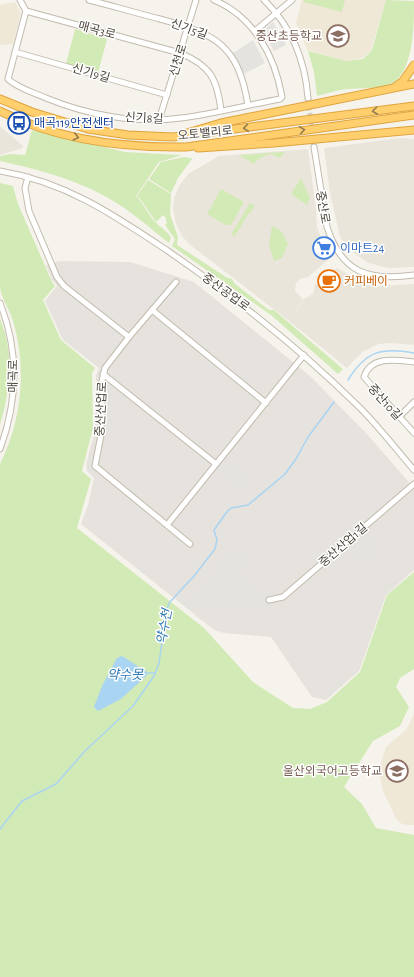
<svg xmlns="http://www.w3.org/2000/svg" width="414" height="977" font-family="'Alegreya Sans','Noto Sans KR',sans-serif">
  <rect width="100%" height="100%" fill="#f6f3ec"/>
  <g fill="#eae5da">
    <path d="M 0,126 L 23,146 L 23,148 L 0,155 Z"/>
    <path d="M 400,138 L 414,139 L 414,267 L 388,268 L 369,263 L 360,257 L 350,250 L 340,237 L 330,193 L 324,148 Z"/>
    <path d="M 308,149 L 316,209 L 317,227 L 329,259 L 308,277 L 300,279 L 296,283 L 295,291 L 303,299 L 289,321 L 189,244 L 182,236 L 176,224 L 173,208 L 174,199 L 179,186 L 188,174 L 219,156 Z"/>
    <path d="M 337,268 L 367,285 L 377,286 L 414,284 L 414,345 L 391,343 L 378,344 L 362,352 L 347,368 L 289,321 L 304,299 L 313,294 L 315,285 Z"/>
  </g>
  <path fill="#e6e2dd" d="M 59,261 L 130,262 L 194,282 L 310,376 L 366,433 L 414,488 L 414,570 L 386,595 L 359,671 L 326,700 L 312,697 L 271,637 L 224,633 L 214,630 L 81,524 L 88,505 L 94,478 L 87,471 L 86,465 L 95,430 L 96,375 L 99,368 L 63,340 L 45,301 L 57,286 L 52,280 L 46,265 Z"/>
  <g fill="#efe8d6">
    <path d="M 302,0 L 386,0 L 371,50 L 362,58 L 346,61 L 307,50 L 296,23 Z"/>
    <path d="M 15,2 L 21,13 L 13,44 L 0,45 L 0,5 Z"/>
    <path d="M 414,714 L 414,825 L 407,825 L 402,824 L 395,817 L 382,788 L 379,769 L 386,747 L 406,730 Z"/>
  </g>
  <g fill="#d2eab5">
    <path d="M 304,0 L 345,0 L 342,12 L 304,2 Z"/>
    <path d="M 386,0 L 414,1 C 414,25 414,75 389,85 C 374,90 356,87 340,90 C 332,92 324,94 317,96 L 314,72 L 308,51 L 346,61 L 363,59 L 372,50 Z"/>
    <path d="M 75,29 L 107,39 L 98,73 L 66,64 Z"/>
    <path d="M 32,130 L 125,152 L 182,155 L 159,162 L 136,196 C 144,204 148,214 155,222 C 161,228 168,231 171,238 L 169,243 C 152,230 136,215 118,204 C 83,181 40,170 0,161 L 0,156 L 10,154 L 25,155 Z"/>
    <path d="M 285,152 L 280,158 L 271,154 C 265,155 257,159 254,164 L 239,155 Z"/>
    <path d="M 184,157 L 191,158 L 192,159 L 178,178 L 171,193 L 149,179 L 161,162 Z"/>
    <path d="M 301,178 L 310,198 L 307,205 L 292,195 L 292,192 Z"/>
    <path d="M 148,180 L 171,194 L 170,214 L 178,237 L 177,245 L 226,277 L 232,279 L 235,284 L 269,310 L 274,310 L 343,369 L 338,374 L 271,315 L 172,246 L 175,239 L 165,225 L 167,223 L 166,221 L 166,218 L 163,215 L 156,222 L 141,200 L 137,196 Z"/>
    <path d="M 0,183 L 13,186 L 18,204 L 52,282 L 55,286 L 43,300 L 61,340 L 95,368 L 92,373 L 93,428 L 82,471 L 91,479 L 77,528 L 204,628 L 253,682 L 293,708 L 310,709 L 327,702 L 360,672 L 387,595 L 414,572 L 414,669 L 400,678 L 396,687 L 409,707 L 400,726 L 373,741 L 344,787 L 362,804 L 376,828 L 414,835 L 414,977 L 0,977 L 0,464 C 22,420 27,368 13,321 C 10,310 1,298 0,287 C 0,253 0,217 0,183 Z"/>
    <path d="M 221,189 L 244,202 L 231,225 L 226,225 L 207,214 Z"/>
    <path d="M 250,203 L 255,206 L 250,213 L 249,213 L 234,237 L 232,233 Z"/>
    <path d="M 272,226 L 281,231 L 288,244 L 282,258 L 274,261 L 269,245 Z"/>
    <path d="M 0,319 C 15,355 10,389 0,425 Z"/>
  </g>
  <g fill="#e5e3e0">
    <path d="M 273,22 L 286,45 L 274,51 L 263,31 Z"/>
    <path d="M 253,40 L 265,63 L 244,74 L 233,53 Z"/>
    <path d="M 226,460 L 252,481 L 244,490 L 218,470 Z"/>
    <path d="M 367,533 L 379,547 L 362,562 L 349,548 Z"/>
    <path d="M 235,551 L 241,551 L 249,562 L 238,571 L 256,594 L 268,595 L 268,605 L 191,604 L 188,601 Z"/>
  </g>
  <path fill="#a9d4f2" d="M 122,656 L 147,672 L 146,676 L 121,699 L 98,711 L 94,707 L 102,686 L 117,658 Z"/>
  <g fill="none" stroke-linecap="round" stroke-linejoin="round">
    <g stroke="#a9d4f2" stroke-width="1.5">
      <path d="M 348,380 C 366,351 381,347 414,353"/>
      <path d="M 147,673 L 155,673"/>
      <path d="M 0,829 L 22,801 L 56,784 L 85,751 L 133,706 L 154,676 L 159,663 L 166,614 L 169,603 L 194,576 L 215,549 L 217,540 L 214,530 L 226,513 L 231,508 L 248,505 L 285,474 L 296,459 L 308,437 L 334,402"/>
    </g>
    <path stroke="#d4d0c8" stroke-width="5" stroke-dasharray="5 2.5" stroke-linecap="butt" d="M 308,98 L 314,147"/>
    <g stroke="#c2bbae" stroke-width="7">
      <g id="minor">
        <path d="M 20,0 L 26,11 L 180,53 C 211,66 217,79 221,110"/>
        <path d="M 89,0 C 113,6 136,13 160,19 C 215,34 238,44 248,105"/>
        <path d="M 264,0 C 292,27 305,59 308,98"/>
        <path d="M 26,11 L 8,79 C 17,88 35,93 46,98 C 87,115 136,124 181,118 C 214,114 247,105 280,99 L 282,97 C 275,56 254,17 214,0"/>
        <path d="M 255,31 L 292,0"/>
        <path d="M 15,52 L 167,95"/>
        <path d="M 159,120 L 196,0"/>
        <path d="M 314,147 L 327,227 C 342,274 369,281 414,275"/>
        <path d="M 0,171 C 66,182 114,215 168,251 C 236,298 297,346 356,404 C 377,424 395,448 414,470"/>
        <path d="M 28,177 L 25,188 L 29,211 L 57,277 L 64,286 L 129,337"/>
        <path d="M 176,282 L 129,337 L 105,368 L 102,381 L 101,435 L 95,466 L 190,544"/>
        <path d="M 0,303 C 19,351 18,400 0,449"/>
        <path d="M 152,310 L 266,403"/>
        <path d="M 414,362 C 397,360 371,355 364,377 L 414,433"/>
        <path d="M 103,374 L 216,464"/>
        <path d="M 399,417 L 414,402"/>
        <path d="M 167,525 L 304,355"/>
        <path d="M 269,600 L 283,597 L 414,484"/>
      </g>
    </g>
    <g stroke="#e0a43c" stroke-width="9">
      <g id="highway">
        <path d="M 395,87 L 403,81 L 414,65"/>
        <path d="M 0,99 L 32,112 L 88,129 L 128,135 L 173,137 L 414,106"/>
        <path d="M 0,111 C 57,140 123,148 186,147 L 414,115"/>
        <path d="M 187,133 L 221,123 L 414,84"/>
        <path d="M 198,148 L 274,143 L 414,130"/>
      </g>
    </g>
    <use href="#minor" stroke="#fff" stroke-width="5"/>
    <use href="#highway" stroke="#ffcf6e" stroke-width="7"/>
  </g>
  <defs><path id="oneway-chevron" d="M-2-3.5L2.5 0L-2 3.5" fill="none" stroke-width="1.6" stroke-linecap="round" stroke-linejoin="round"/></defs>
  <g stroke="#937c4e">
    <use href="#oneway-chevron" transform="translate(375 111) rotate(173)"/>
    <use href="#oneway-chevron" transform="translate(246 128) rotate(172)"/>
    <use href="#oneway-chevron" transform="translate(302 130) rotate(-8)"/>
    <use href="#oneway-chevron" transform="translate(76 137) rotate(12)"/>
  </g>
  <defs>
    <g id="school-ring" transform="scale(1.15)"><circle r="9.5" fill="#fff" stroke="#8d6e63" stroke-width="1.5"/><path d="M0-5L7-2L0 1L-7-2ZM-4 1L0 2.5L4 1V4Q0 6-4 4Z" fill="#8d6e63"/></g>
    <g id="bus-ring" transform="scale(1.15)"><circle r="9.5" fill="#fff" stroke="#1a4fb4" stroke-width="1.5"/><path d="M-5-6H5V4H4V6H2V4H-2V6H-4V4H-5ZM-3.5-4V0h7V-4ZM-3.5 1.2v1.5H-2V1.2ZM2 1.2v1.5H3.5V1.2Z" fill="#1a4fb4"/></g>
    <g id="supermarket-ring" transform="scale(1.15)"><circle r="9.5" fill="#fff" stroke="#3f7fe0" stroke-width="1.5"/><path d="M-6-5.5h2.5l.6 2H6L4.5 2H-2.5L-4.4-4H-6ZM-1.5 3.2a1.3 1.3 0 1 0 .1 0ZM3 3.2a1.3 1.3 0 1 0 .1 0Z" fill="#3f7fe0"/></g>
    <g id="cafe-ring" transform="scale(1.15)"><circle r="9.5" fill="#fff" stroke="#e8710a" stroke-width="1.5"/><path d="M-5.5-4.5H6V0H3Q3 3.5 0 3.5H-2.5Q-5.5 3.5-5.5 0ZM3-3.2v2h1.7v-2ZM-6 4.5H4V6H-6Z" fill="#e8710a"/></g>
  </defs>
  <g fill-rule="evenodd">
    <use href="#school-ring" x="338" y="36"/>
    <use href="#bus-ring" x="19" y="123"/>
    <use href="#supermarket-ring" x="324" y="248"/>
    <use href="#cafe-ring" x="329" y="281"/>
    <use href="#school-ring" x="397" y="771"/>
  </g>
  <g text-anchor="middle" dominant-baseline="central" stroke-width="3" stroke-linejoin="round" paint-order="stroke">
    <g font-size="12" fill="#4b4439" stroke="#fff">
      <text transform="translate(189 29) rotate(20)">신기5길</text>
      <text transform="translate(97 30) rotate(15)">매곡3로</text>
      <text transform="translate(178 60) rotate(-73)">신천로</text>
      <text transform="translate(91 73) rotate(16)">신기9길</text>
      <text transform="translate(144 118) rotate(3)">신기8길</text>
      <text transform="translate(205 133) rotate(-6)">오토밸리로</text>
      <text transform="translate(323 207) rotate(80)">중산로</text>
      <text transform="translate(226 292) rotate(36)">중산공업로</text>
      <text transform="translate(13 376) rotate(-89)">매곡로</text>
      <text transform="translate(385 402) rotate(48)">중산10길</text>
      <text transform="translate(101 409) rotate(-87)">중산산업로</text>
      <text transform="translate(343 545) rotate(-41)">중산산업1길</text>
    </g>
    <g font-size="12" fill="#785e54" stroke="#fff" text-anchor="end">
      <text x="322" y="36">중산초등학교</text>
      <text x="382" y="771">울산외국어고등학교</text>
    </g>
    <g font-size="12" fill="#164399" stroke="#fff" text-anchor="start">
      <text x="34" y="123">매곡119안전센터</text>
    </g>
    <g font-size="12" fill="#366cbe" stroke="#fff" text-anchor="start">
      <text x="340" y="248">이마트24</text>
    </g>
    <g font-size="12" fill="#c56008" stroke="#fff" text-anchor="start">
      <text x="344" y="281">커피베이</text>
    </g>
    <g font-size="13" font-style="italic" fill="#2e7ab2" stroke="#fff">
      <text transform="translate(165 627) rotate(-80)">약수천</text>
      <text x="125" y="675">약수못</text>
    </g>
  </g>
</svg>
